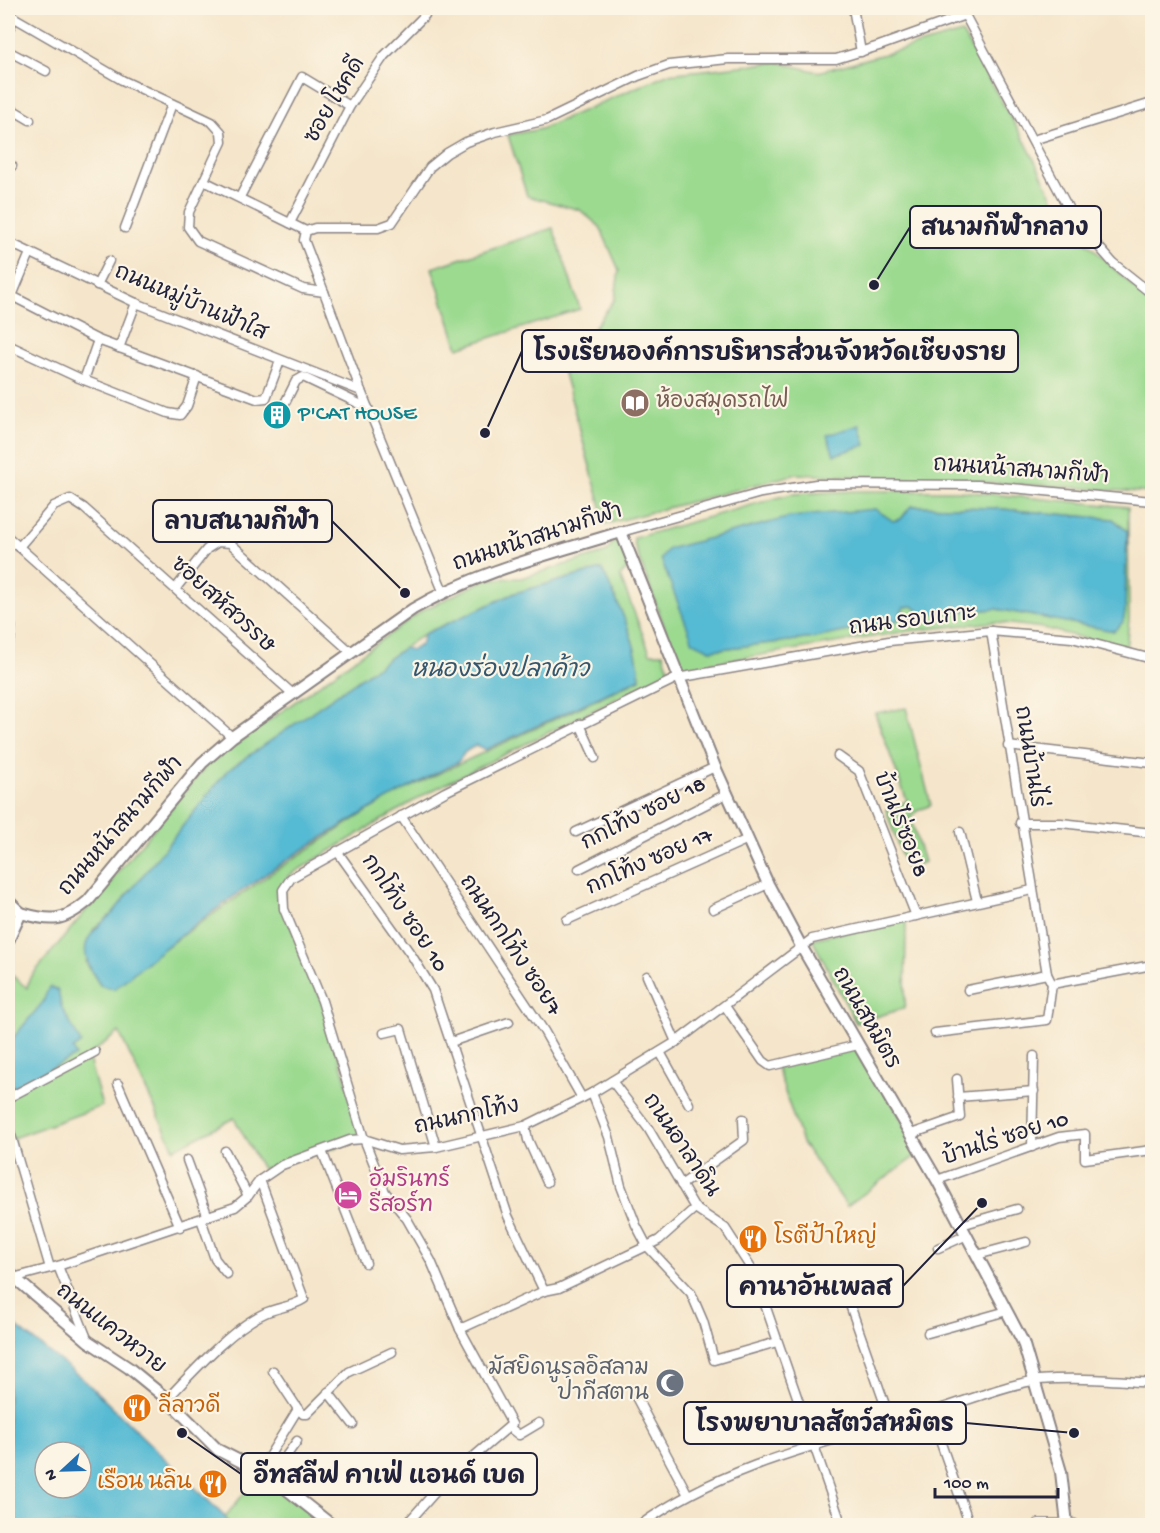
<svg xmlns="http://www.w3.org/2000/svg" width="1160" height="1533" font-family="'Gochi Hand','Playpen Sans Thai',sans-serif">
  <rect width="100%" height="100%" fill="#fcf5e5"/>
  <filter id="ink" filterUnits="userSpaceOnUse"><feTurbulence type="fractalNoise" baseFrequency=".0167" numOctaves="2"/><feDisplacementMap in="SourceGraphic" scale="12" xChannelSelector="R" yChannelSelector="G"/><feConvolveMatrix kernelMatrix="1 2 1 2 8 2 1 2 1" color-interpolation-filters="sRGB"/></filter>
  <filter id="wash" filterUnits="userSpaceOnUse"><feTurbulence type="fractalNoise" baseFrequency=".008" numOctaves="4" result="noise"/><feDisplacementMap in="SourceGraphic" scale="24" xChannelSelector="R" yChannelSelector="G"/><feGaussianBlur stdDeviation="1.35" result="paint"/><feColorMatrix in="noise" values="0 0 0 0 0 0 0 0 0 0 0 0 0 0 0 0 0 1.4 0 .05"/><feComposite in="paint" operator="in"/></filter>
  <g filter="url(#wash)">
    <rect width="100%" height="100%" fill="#f5e6cb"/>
    <g fill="#9cda90" stroke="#5f7e66" stroke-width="1.5" fill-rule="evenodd">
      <path d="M 962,33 L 1026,143 L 1059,210 L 1087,243 L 1152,304 L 1152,493 L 1038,485 L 796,474 L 606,524 L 555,341 L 593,329 L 615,299 L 619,270 L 600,227 L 580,210 L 527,196 L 508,135 L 541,129 L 667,74 L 778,62 L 818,72 Z"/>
      <path d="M 553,228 L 580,309 L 458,348 L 432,268 Z"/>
      <path d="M 856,491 L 960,491 L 1128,507 L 1129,620 L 1126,649 L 1043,628 L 995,622 L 909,631 L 705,664 L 681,672 L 634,544 L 634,538 L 791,494 ZM 911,506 L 992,508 L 1113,519 L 1127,531 L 1125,612 L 1114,631 L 997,609 L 922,614 L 913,606 L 904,607 L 897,621 L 814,638 L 711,650 L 875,509 L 893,521 L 901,519 Z"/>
      <path d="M 615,539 L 619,541 L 631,565 L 620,576 L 650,653 L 663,653 L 670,672 L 427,793 L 288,876 L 282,904 L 322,1002 L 364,1139 L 262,1169 L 234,1118 L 174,1149 L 119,1032 L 88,1056 L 102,1106 L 13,1138 L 18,1157 L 8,1156 L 8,972 L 27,988 L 29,979 L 207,765 L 423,610 L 487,579 L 521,578 L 607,552 ZM 602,569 C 618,604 637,640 640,679 L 389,797 L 276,870 L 149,959 L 114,989 L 100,985 L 86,963 L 93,930 L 112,914 L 227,771 L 424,634 L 515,593 Z"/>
      <path d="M 906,708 L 931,805 L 919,810 L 910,817 L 924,862 L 906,869 L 886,810 L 907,801 L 875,713 Z"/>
      <path d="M 906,918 L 905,1008 L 856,1023 L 812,939 Z"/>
      <path d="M 858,1045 L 921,1152 L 847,1206 L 802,1143 L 776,1065 Z"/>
      <path d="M 258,1476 L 292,1497 L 325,1525 L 230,1525 L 225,1517 Z"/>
    </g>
    <g fill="#55bad3" stroke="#3c6e87" stroke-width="1.5" fill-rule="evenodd">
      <path d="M 860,425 L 866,445 L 834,455 L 827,435 Z"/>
      <path d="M 911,506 L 992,508 L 1113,519 L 1127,531 L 1125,612 L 1123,622 L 1114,631 L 997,609 L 922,614 L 913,606 L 904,607 L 897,621 L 814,638 L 711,650 L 693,642 L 661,559 L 668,549 L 791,517 L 875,509 L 893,521 L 901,519 Z"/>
      <path d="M 602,569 C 618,604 637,640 640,678 L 485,750 L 476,745 L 465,752 L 458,762 C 336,823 218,901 114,989 L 100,985 C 78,950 80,941 112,914 L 227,771 L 404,648 L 412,650 L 421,645 L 424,634 L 515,593 Z"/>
      <path d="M 49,987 L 58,990 L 61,1006 L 81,1043 L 73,1049 L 76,1056 L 8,1090 L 8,1044 L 43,1002 Z"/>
      <path d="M 8,1320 L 83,1379 L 225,1517 L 230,1525 L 8,1525 ZM 45,1452 L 81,1452 L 81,1488 L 45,1488 Z"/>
    </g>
  </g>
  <g filter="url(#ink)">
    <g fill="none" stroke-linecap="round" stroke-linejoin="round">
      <g stroke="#8c8483" stroke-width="11">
        <g id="minor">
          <path d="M 853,8 L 861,52"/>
          <path d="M 950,8 L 965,15"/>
          <path d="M 8,14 L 122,80 L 212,122 L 221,132 L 222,142 L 189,212 L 188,227 L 198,241 L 303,289 L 324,292 L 361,391 L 443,591"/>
          <path d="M 8,32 L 14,17"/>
          <path d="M 8,51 L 46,71"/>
          <path d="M 8,107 L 30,120"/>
          <path d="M 1033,140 L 1152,103"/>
          <path d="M 8,163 L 12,166"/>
          <path d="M 204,181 L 306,231"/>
          <path d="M 240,197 L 302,77 L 350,106"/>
          <path d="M 290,223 L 350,106 L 384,56 L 425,15 L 424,8"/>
          <path d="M 125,228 L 172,104"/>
          <path d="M 8,242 L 136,303 L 361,391"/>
          <path d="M 97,285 L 109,261"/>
          <path d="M 324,292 L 304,240 L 306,231 L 315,228 L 378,228 L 392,223 L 430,167 L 447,153 L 466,142 L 495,132 L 547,120 L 638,76 L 669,65 L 728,59 L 836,59 L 879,46 L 965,15 L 1073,217 L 1113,263 L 1152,294"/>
          <path d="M 8,294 L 98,340 L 257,399 L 266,398 L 280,361"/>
          <path d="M 12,296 L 30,253"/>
          <path d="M 8,345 L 79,378 L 168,413 L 180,415 L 187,406 L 197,376"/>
          <path d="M 119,348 L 136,303"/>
          <path d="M 84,380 L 98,340"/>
          <path d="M 278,417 L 296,381 L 303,377 L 368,408"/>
          <path d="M 621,532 L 761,493 L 816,484 L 978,485 L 1152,501"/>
          <path d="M 8,537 L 232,737"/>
          <path d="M 19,547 L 54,506 L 70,499 L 84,508 L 293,694"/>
          <path d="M 176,588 L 207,549 L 218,542 L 230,543 L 352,653"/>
          <path d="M 8,623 L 11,626 L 10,640 L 8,641"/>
          <path d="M 991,631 L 1047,974 L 1052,984 L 1152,965"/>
          <path d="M 580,724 L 595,758"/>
          <path d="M 1008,746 L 1152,763"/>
          <path d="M 838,756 L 859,771 L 916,916"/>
          <path d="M 401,816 L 544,1031 L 582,1098"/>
          <path d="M 1020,823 L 1061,823 L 1152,833"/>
          <path d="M 576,832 L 715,767"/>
          <path d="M 960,832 L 977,901"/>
          <path d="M 337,851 L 412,956 L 433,990 L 508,1216 L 544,1291"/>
          <path d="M 579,869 L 726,794"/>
          <path d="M 713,909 L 768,884"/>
          <path d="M 567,920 L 748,839"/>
          <path d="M 647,976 L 676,1042"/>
          <path d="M 968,990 L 1047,974"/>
          <path d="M 725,1006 L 763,1061 L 770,1066 L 858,1045"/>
          <path d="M 384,1033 L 401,1029 L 436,1147"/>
          <path d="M 935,1033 L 1047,1020 L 1052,984"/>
          <path d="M 451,1042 L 509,1022"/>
          <path d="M 660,1052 L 689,1104"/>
          <path d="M 612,1081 L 648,1128 L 695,1208 L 725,1228 L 754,1273 L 842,1526"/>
          <path d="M 118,1084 L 180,1227"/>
          <path d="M 592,1093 L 609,1137 L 621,1186 L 636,1225 L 647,1246 L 691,1293 L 703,1321 L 714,1360 L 777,1342"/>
          <path d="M 958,1097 L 1034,1091"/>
          <path d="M 8,1098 L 95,1052"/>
          <path d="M 8,1125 L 50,1268"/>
          <path d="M 525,1126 L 528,1140 L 547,1182"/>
          <path d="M 911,1134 L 960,1117 L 957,1079"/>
          <path d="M 1032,1147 L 1034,1056"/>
          <path d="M 225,1151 L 248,1196"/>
          <path d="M 322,1151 L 366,1263"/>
          <path d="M 187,1160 L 208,1217"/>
          <path d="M 937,1180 L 1059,1137 L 1085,1134 L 1085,1159 L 1152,1150"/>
          <path d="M 681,1185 L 744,1140 L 743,1119"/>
          <path d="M 201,1219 L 215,1259 L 227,1274"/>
          <path d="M 961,1225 L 1017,1209"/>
          <path d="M 938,1248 L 967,1235"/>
          <path d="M 977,1255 L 1026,1242"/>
          <path d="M 58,1266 L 88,1341"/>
          <path d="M 13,1278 L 58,1266 L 235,1207 L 248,1196 L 260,1180 L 282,1165 L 350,1140 L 364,1139 L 399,1150 L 436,1147 L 525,1126 L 592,1093 L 676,1042 L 812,939 L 1032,890"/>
          <path d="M 843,1285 L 891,1422"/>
          <path d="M 460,1329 L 544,1291 L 559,1288 L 647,1246 L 659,1240 L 695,1208"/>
          <path d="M 928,1333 L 1007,1311"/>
          <path d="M 273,1371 L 298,1409"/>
          <path d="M 328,1392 L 353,1424"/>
          <path d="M 636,1397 L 687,1493"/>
          <path d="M 167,1399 C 192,1373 232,1328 265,1313 C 278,1307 292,1307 304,1299 L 260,1180"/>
          <path d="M 930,1412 L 970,1526"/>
          <path d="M 510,1428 L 519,1435 L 539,1423"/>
          <path d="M 260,1471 L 298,1409 L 303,1414 L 307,1414 L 349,1372 L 392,1352"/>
          <path d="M 271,1477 L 297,1441"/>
          <path d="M 405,1526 L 444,1482 L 512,1424 L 460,1329 L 431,1261 L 407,1219 L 385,1192 L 364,1139 L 322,1001 L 284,909 L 283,890 L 291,878 L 445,792 L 677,678 L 889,641 L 991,631 L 1072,638 L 1152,659"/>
          <path d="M 639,1526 C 725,1463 833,1441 934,1411 C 963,1402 1011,1383 1039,1380 C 1077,1377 1115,1380 1152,1383"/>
        </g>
      </g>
      <g stroke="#8c8483" stroke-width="14">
        <g id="tertiary">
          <path d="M 8,901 L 21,913 L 8,941"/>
          <path d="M 21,913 C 52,922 63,922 88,901 L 202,763 L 232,737 L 413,609 C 478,571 550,554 621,532 L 715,767 L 768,884 L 801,946 L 937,1180 L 1023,1342 L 1061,1472 L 1067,1524"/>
          <path d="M 8,1272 L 88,1341 L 129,1368 L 167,1399 L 218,1450 L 271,1477 L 333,1526"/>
        </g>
      </g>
      <g stroke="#8c8483" stroke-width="16">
        <path id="primary" d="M 1039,1526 L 1073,1526"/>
      </g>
      <use href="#minor" stroke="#fff" stroke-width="8"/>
      <use href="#tertiary" stroke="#fff" stroke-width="10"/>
      <use href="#primary" stroke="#fff" stroke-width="14"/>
    </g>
  </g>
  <defs>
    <g id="library-disc" transform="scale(1.5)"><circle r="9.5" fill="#8d6e63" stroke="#fcf5e5"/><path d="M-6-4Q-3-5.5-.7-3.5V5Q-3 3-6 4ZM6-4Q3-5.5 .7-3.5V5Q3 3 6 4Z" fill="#fff"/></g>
    <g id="building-disc" transform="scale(1.5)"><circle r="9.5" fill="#0f9aa8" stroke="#fcf5e5"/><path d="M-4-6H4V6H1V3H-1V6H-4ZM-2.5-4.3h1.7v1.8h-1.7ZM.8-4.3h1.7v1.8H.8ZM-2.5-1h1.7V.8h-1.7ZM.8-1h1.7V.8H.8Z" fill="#fff"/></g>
    <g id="hotel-disc" transform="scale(1.5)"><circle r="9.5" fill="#d1479c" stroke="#fcf5e5"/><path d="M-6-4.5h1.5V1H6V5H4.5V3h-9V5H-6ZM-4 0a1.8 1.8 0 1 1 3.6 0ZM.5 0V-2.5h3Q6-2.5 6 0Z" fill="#fff"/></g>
    <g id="restaurant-disc" transform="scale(1.5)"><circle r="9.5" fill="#e8710a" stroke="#fcf5e5"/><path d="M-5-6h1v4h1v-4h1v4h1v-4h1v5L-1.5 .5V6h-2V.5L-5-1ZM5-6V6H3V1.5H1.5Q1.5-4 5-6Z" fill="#fff"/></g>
    <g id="mosque-disc" transform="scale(1.5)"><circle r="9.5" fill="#6b7280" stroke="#fcf5e5"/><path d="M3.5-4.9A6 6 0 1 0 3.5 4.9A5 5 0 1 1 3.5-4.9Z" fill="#fff"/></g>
  </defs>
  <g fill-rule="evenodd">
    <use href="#library-disc" x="635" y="403"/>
    <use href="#building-disc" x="277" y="415"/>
    <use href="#hotel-disc" x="348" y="1195"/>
    <use href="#restaurant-disc" x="753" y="1239"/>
    <use href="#mosque-disc" x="670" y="1383"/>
    <use href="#restaurant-disc" x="137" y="1408"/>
    <use href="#restaurant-disc" x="213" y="1484"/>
  </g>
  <g text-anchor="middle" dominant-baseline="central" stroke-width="4.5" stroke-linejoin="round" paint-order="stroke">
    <g font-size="22" fill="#22223b" stroke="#fcf5e5">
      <text transform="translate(336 101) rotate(-59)">ซอย โชคดี</text>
      <text transform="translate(190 304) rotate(23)">ถนนหมู่บ้านฟ้าใส</text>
      <text transform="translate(1021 472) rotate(4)">ถนนหน้าสนามกีฬา</text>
      <text transform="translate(538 539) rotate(-18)">ถนนหน้าสนามกีฬา</text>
      <text transform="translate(222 606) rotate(42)">ซอยสหัสวรรษ</text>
      <text transform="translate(913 622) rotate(-7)">ถนน รอบเกาะ</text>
      <text transform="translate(1028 757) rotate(81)">ถนนบ้านไร่</text>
      <text transform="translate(644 815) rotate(-27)">กกโท้ง ซอย 18</text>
      <text transform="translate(899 825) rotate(68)">บ้านไร่ซอย8</text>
      <text transform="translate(122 827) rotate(-49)">ถนนหน้าสนามกีฬา</text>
      <text transform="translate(650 863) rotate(-24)">กกโท้ง ซอย 17</text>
      <text transform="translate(403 914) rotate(56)">กกโท้ง ซอย 10</text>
      <text transform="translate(509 946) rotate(56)">ถนนกกโท้ง ซอย7</text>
      <text transform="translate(865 1019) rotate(60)">ถนนสหมิตร</text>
      <text transform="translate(467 1118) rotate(-12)">ถนนกกโท้ง</text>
      <text transform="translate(1006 1140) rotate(-18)">บ้านไร่ ซอย 10</text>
      <text transform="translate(680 1146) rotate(56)">ถนนอาลาดิน</text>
      <text transform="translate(110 1330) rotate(38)">ถนนแควหวาย</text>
    </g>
    <g font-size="22" fill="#785e54" stroke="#fcf5e5" text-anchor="start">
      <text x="656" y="403">ห้องสมุดรถไฟ</text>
    </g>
    <g font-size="22" fill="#0d838f" stroke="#fcf5e5" text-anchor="start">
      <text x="298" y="415">P'CAT HOUSE</text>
    </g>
    <g font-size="22" fill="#b23c85" stroke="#fcf5e5" text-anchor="start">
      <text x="369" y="1182">อัมรินทร์<tspan x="369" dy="25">รีสอร์ท</tspan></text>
    </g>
    <g font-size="22" fill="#c56008" stroke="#fcf5e5" text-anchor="start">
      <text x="774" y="1239">โรตีป้าใหญ่</text>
      <text x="158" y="1408">ลีลาวดี</text>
      <text x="192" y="1484" text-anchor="end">เรือน นลิน</text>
    </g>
    <g font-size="22" fill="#5b616d" stroke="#fcf5e5" text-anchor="end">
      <text x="649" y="1370">มัสยิดนูรุลอิสลาม<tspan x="649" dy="25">ปากีสตาน</tspan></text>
    </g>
    <g font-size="24" font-style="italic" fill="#345770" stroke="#fcf5e5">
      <text x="500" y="671">หนองร่องปลาค้าว</text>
    </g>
  </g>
  <path fill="none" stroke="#22223b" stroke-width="2" d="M874 285L910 227M485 433L522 351M405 593L332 521M982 1203L903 1286M1074 1433L966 1423M182 1433L241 1474"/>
  <g fill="#22223b" stroke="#fcf5e5" stroke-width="2">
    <circle cx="874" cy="285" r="6"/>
    <circle cx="485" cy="433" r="6"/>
    <circle cx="405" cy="593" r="6"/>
    <circle cx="982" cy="1203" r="6"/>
    <circle cx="1074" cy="1433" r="6"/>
    <circle cx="182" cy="1433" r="6"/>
  </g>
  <g fill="#fcf5e5" stroke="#22223b" stroke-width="2">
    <rect x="910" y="206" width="191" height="42" rx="6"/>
    <rect x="522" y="330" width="496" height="42" rx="6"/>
    <rect x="153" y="500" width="179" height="42" rx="6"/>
    <rect x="727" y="1265" width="176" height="42" rx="6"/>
    <rect x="684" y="1402" width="282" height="42" rx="6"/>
    <rect x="241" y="1453" width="296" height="42" rx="6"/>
  </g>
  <g font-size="24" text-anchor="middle" font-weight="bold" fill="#22223b">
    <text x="1005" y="235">สนามกีฬากลาง</text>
    <text x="770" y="360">โรงเรียนองค์การบริหารส่วนจังหวัดเชียงราย</text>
    <text x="242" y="529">ลาบสนามกีฬา</text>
    <text x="815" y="1295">คานาอันเพลส</text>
    <text x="825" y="1431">โรงพยาบาลสัตว์สหมิตร</text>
    <text x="389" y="1483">อีทสลีฟ คาเฟ่ แอนด์ เบด</text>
  </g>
  <rect width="1160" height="1533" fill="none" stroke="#fcf5e5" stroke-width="30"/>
  <g transform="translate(63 1470) rotate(248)"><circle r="28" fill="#fcf5e5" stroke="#a5a1a1" stroke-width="1.5"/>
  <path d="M0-4.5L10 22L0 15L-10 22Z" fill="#1f6fb2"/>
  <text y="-9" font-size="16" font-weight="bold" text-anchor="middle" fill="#22223b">N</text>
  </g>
  <path d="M935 1488v9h123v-9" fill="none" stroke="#22223b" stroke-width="3"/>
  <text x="944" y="1488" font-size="18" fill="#22223b" stroke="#fcf5e5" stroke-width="4.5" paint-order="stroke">100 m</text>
</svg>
